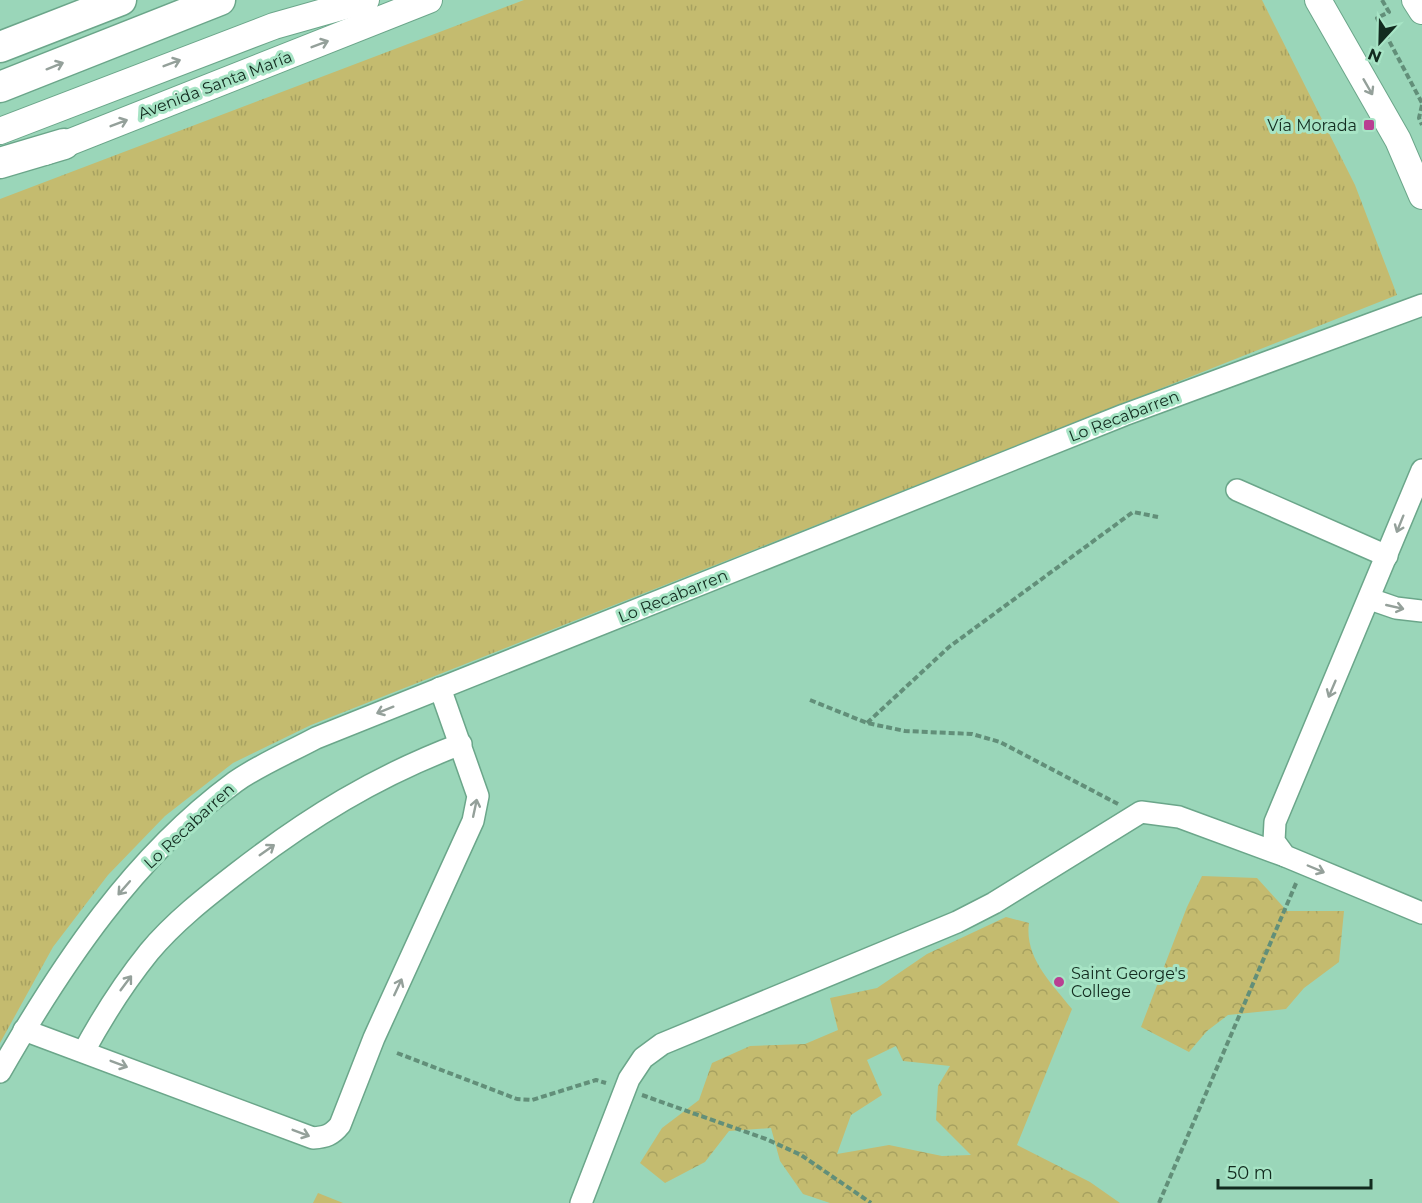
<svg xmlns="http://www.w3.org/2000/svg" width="1422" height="1203" font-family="Montserrat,sans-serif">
  <defs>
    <pattern id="grass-tufts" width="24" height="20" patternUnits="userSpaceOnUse" patternTransform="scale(1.5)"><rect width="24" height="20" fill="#c4bb6f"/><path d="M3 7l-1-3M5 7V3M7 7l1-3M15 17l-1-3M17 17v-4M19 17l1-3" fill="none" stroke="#a7a160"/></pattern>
    <pattern id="forest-crowns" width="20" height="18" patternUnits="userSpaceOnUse" patternTransform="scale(1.5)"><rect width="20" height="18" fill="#c4bb6f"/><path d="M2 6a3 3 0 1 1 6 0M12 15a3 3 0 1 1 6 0" fill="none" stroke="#a7a160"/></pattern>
  </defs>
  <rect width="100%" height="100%" fill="#9ad6b9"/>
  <path fill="url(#grass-tufts)" d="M 524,0 L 1262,0 L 1355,185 L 1397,295 L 311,725 L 233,763 L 165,816 L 108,875 L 53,947 L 0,1043 L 0,199 Z"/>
  <g fill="url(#forest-crowns)" fill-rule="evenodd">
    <path d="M 1202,876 L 1257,878 L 1287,911 L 1344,911 L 1339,962 L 1304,988 L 1286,1009 L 1228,1015 L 1207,1031 L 1189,1052 L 1141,1027 L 1187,907 Z"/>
    <path d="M 1006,917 L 1029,923 C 1024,957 1052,984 1072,1009 L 1017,1145 L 1090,1182 L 1120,1203 L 830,1203 L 803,1194 L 780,1161 L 771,1128 L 729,1131 L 705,1162 L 665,1183 L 640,1163 L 662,1128 L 699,1100 L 712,1063 L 750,1046 L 805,1044 L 838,1030 L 830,998 L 877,988 L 927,954 ZM 896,1046 L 903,1061 L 950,1066 L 938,1086 L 936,1120 L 971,1155 L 942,1156 L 889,1145 L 837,1154 L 851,1115 L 882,1095 L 867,1060 Z"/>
  </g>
  <path fill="#c4bb6f" d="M 318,1193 L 343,1203 L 313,1203 Z"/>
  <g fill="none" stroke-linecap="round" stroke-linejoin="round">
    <g stroke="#6ba68a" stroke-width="24">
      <g id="minor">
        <path d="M 1422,470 L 1275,822 L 1274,841 L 1285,856 L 1422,913"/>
        <path d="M 1237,490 L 1387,556"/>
        <path d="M 1370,599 L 1396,608 L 1422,611"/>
        <path d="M 24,1030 L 313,1138 C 326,1137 332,1135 340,1125 L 374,1038 L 473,821 L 478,796 L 440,688"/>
        <path d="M 84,1051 C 103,1016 124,983 149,952 C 174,922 206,897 237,873 C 308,818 376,776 461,744"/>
        <path d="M 0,1072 C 62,964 133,857 235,782 C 259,765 290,752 316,738 L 1124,415 L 1422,305"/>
        <path d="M 581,1203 L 629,1079 L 643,1058 L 662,1044 L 957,922 L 994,903 L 1141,812 L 1179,817 L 1285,856"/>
      </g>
    </g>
    <g stroke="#6ba68a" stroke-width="28">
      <g id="major">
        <path d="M 1318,0 L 1398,140 L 1422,196"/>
        <path d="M 1415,0 L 1422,11"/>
        <path d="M 0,131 L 274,26 L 366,0"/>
        <path d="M 45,152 L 429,0"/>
      </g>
    </g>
    <g stroke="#6ba68a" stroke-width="33">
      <g id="highway">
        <path d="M 0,47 L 121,0"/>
        <path d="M 0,87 L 220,0"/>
        <path d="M 0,163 L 64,144"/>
      </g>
    </g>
    <g stroke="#628f79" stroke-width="4" stroke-dasharray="6 3" stroke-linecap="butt">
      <path d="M 1382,0 L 1389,12 L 1377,18 L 1422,103"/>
      <path d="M 1422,105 L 1419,118 L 1422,125"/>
      <path d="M 810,700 L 867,723 L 905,731 L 972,734 L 1000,742 L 1118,804"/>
      <path d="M 867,723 L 949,647 L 1133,512 L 1158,517"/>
      <path d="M 397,1053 L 517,1099 L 532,1100 L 596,1080 L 606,1083"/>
      <path d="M 642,1095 L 766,1139 L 801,1155 L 871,1203"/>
      <path d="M 1159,1203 L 1297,881"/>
    </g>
    <use href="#minor" stroke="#fff" stroke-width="21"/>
    <use href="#major" stroke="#fff" stroke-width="26"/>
    <use href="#highway" stroke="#fff" stroke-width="30"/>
  </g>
  <defs><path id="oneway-shaft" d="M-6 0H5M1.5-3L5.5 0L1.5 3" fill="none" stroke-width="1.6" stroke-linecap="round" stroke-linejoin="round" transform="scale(1.5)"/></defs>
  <g stroke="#94a09a">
    <use href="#oneway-shaft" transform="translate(320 44) rotate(-21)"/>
    <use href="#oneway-shaft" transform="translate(172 63) rotate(-21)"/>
    <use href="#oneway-shaft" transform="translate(55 66) rotate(-22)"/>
    <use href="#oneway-shaft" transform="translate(1368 87) rotate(60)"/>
    <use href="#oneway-shaft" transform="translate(119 123) rotate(-21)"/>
    <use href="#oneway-shaft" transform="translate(1400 524) rotate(112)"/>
    <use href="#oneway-shaft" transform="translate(1395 607) rotate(13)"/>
    <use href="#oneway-shaft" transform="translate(1332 689) rotate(113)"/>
    <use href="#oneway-shaft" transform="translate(385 710) rotate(158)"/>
    <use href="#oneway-shaft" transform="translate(475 808) rotate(-78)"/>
    <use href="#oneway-shaft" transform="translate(267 850) rotate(-35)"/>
    <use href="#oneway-shaft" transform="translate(1316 869) rotate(23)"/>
    <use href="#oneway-shaft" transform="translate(124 888) rotate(131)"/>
    <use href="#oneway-shaft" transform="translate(126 983) rotate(-53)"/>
    <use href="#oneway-shaft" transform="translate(398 987) rotate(-65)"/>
    <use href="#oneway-shaft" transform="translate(119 1064) rotate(21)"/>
    <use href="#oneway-shaft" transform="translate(301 1133) rotate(21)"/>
  </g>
  <g fill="#b93f92" stroke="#a7e4c5" stroke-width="2">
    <rect x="1363" y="119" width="12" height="12" rx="3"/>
    <circle cx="1059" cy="982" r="6"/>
  </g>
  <g text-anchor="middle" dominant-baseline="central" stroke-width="6" stroke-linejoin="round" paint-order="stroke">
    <g font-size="16" fill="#122b1f" stroke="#a7e4c5">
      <text transform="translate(215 85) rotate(-21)">Avenida Santa María</text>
      <text transform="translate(1124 416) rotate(-21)">Lo Recabarren</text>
      <text transform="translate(673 596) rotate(-22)">Lo Recabarren</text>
      <text transform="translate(189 826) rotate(-43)">Lo Recabarren</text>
    </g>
    <g font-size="16" fill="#122b1f" stroke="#a7e4c5" text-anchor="end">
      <text x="1357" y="125">Vía Morada</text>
      <text x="1071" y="973" text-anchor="start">Saint George's<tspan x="1071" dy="18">College</tspan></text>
    </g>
  </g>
  <g transform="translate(1380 42) rotate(202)" stroke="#a7e4c5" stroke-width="4.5" paint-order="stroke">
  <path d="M0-4.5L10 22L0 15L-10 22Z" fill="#122b1f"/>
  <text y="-9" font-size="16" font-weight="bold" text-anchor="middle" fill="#122b1f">N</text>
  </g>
  <path d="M1218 1179v9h153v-9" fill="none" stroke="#122b1f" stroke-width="3"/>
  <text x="1227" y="1179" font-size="18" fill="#122b1f" stroke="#a7e4c5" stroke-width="4.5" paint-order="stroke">50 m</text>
</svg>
